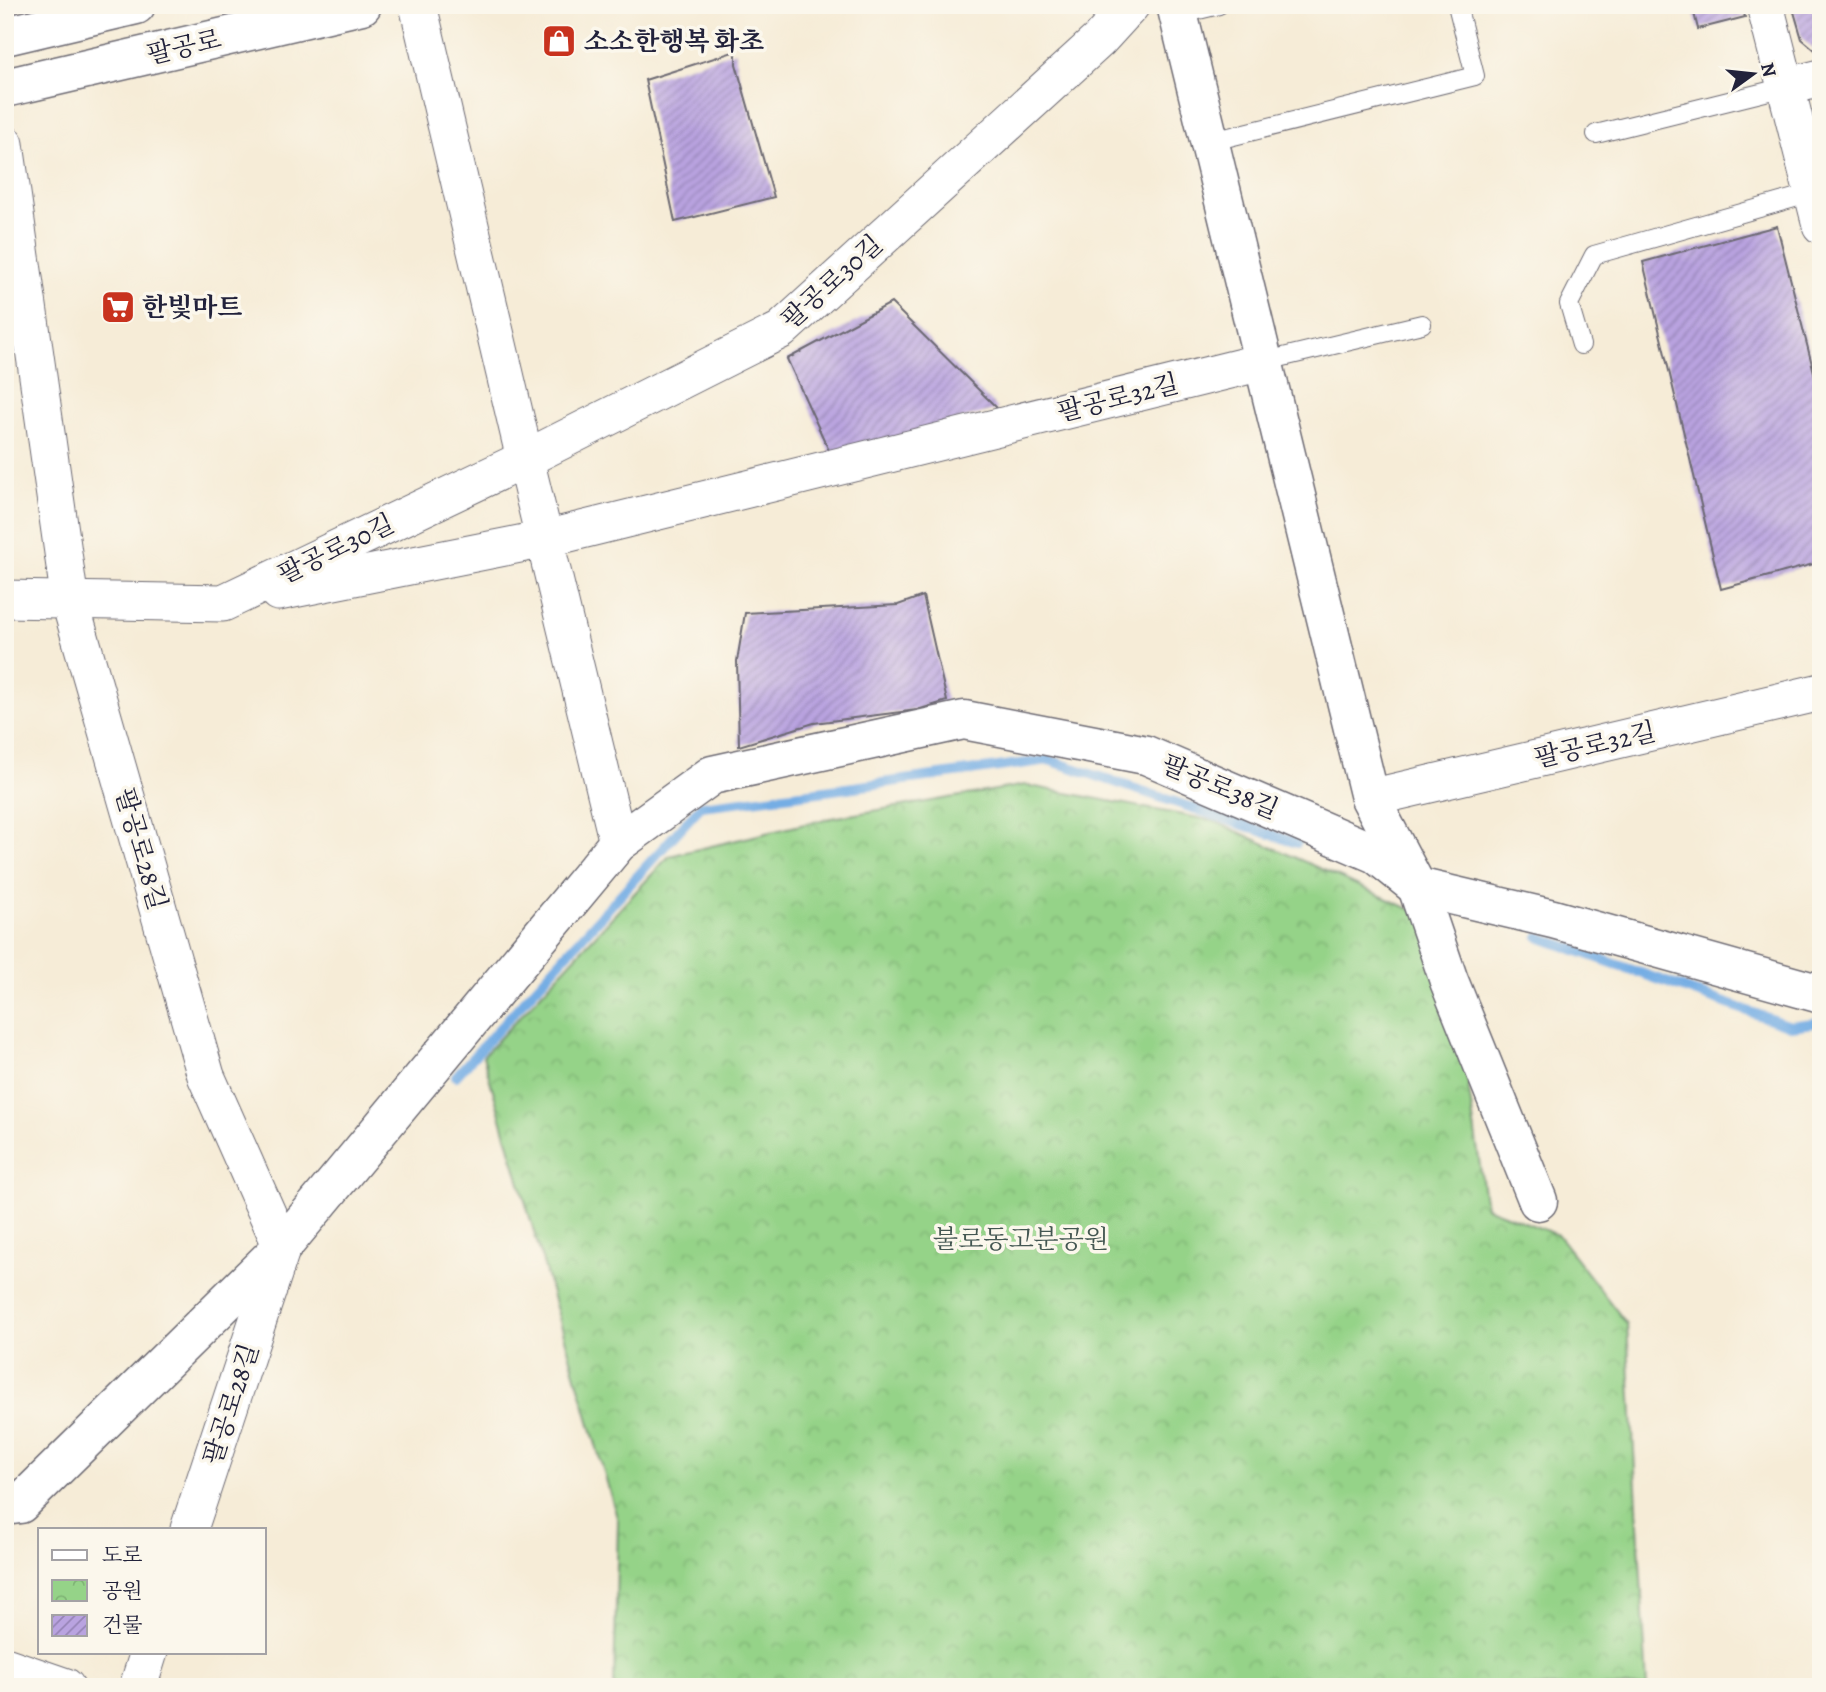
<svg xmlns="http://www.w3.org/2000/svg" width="1826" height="1692" font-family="Alegreya,'Noto Serif KR',serif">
  <defs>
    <pattern id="park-crowns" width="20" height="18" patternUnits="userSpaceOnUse" patternTransform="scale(1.75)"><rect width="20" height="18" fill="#95d388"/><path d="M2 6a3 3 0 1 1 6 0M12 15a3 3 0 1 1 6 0" fill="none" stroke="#80b576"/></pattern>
    <pattern id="building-hatch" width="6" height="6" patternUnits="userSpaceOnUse" patternTransform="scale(1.75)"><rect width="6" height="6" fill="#b9a3e0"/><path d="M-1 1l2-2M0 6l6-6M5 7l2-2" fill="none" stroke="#9684b7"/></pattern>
  </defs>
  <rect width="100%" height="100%" fill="#fbf7ec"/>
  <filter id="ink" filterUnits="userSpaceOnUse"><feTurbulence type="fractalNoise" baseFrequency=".0143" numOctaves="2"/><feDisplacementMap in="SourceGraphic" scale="14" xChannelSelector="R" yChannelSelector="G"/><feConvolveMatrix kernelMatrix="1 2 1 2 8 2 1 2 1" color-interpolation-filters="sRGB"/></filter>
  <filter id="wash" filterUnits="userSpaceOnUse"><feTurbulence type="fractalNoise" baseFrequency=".00686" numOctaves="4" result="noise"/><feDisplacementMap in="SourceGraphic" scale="28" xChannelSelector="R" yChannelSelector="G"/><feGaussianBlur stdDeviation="1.57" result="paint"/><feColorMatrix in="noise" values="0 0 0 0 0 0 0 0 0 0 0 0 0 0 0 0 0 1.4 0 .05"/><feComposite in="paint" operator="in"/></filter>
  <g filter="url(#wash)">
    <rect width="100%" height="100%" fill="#f6ecd7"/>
    <path fill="url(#park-crowns)" stroke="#5c7a62" stroke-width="2" d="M 1025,785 L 1214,821 L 1439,922 L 1455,995 L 1486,1207 L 1558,1235 L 1627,1324 L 1647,1687 L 614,1687 L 618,1521 L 483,1056 L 669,856 L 826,819 Z"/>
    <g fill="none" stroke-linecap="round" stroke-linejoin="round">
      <g stroke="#74ade4" stroke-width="10">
        <path d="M 1539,937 L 1790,1026 L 1821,1022"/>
        <path d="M 456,1076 L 701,806 L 818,792 L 1049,760 L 1297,843"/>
      </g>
    </g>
    <g id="blocks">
      <g fill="url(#building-hatch)">
        <path d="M 1692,5 L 1742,5 L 1745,17 L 1698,29 Z"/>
        <path d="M 1792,5 L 1821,5 L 1821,55 L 1802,39 Z"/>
        <path d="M 736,51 L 736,64 L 774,197 L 675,222 L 645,80 Z"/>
        <path d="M 1777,226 L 1821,400 L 1821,562 L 1721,589 L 1643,262 Z"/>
        <path d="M 891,303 L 998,409 L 831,455 L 787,359 Z"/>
        <path d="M 923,596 L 947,701 L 917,710 L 814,723 L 739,746 L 737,661 L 745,613 L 898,605 Z"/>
      </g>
    </g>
  </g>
  <g filter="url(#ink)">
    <use href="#blocks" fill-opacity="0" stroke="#6c6972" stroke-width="2"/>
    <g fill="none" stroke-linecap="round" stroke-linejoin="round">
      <g stroke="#6c6972" stroke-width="20">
        <g id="service">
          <path d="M 1178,15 L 1219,5"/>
          <path d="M 1596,134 L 1785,87"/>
          <path d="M 1209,142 L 1475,76 L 1457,5"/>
          <path d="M 1581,345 L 1569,304 L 1594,255 L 1812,193"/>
          <path d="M 1262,362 L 1422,324"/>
        </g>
      </g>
      <g stroke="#6c6972" stroke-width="39">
        <g id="minor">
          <path d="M 418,5 L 525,459 L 618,843"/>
          <path d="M 1765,5 L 1821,225"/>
          <path d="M 1785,87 L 1821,78"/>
          <path d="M 5,144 L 70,602 L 206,1076 L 282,1247 L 189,1529"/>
          <path d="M 278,592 L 545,539 L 1262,362"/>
          <path d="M 5,599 L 223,603 L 525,459 L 781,330 L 1099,40 L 1131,5"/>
          <path d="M 1370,798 L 1821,692"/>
          <path d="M 5,1666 L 66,1687"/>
          <path d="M 138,1687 L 149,1652"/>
        </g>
      </g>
      <g stroke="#6c6972" stroke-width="41">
        <g id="tertiary">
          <path d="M 1176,5 L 1370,798 L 1417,887 L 1449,981 L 1538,1201"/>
          <path d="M 5,1506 L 20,1504 L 282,1247 L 618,843 L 712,775 L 964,720 L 1146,755 L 1376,854 L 1417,887 L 1553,919 L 1821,994"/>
        </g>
      </g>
      <g stroke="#6c6972" stroke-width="41">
        <g id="secondary">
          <path d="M 5,36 L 136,5"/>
          <path d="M 5,88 L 362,5"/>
        </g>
      </g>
      <use href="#service" stroke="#fff" stroke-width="18"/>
      <use href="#minor" stroke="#fff" stroke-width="37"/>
      <use href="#tertiary" stroke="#fff" stroke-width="38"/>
      <use href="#secondary" stroke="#fff" stroke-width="38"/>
    </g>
  </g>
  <defs>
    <g id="shop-square" transform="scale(1.75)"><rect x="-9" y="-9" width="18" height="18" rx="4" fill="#c8321e" stroke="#fbf7ec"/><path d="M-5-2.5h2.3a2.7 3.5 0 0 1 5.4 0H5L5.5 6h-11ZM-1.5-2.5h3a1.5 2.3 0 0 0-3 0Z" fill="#fff"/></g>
    <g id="supermarket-square" transform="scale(1.75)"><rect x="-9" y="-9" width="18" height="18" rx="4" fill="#c8321e" stroke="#fbf7ec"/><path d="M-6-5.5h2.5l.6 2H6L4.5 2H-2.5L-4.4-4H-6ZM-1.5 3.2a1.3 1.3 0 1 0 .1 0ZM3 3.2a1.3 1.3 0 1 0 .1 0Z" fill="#fff"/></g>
  </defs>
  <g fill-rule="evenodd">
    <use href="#shop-square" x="559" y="41"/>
    <use href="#supermarket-square" x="118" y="307"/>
  </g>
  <g text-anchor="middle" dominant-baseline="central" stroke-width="7" stroke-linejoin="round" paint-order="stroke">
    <g font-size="26" font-weight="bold" fill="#22223b" stroke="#fbf7ec" text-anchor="start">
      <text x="584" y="41">소소한행복 화초</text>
      <text x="142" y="307">한빛마트</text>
    </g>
    <g font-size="26" fill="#22223b" stroke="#fbf7ec">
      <text transform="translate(184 47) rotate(-13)">팔공로</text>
      <text transform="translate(832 282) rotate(-42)">팔공로30길</text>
      <text transform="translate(1118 398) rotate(-14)">팔공로32길</text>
      <text transform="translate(336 549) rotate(-26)">팔공로30길</text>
      <text transform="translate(1595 745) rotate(-13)">팔공로32길</text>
      <text transform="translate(1220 787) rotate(23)">팔공로38길</text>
      <text transform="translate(141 849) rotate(74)">팔공로28길</text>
      <text transform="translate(231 1404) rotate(-72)">팔공로28길</text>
    </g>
    <g font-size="26" fill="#445752" stroke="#fbf7ec">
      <text x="1021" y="1239">불로동고분공원</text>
    </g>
  </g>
  <rect width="1826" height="1692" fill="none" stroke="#fbf7ec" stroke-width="28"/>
  <rect x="38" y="1528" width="228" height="126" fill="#fbf7ec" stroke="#a4a2a5" stroke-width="2"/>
  <rect x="52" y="1550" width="35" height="10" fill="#ffffff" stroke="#a4a2a5" stroke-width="2"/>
  <text x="102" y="1562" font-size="21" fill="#22223b">도로</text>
  <rect x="52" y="1580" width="35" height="21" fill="url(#park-crowns)" stroke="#a4a2a5" stroke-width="2"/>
  <text x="102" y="1598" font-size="21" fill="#22223b">공원</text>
  <rect x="52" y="1615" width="35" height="21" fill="url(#building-hatch)" stroke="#a4a2a5" stroke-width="2"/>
  <text x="102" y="1632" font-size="21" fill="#22223b">건물</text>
  <g transform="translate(1753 74) rotate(75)" stroke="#fbf7ec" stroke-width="5" paint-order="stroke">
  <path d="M0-5L12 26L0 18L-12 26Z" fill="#22223b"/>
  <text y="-10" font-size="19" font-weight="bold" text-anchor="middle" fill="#22223b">N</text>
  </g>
</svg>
